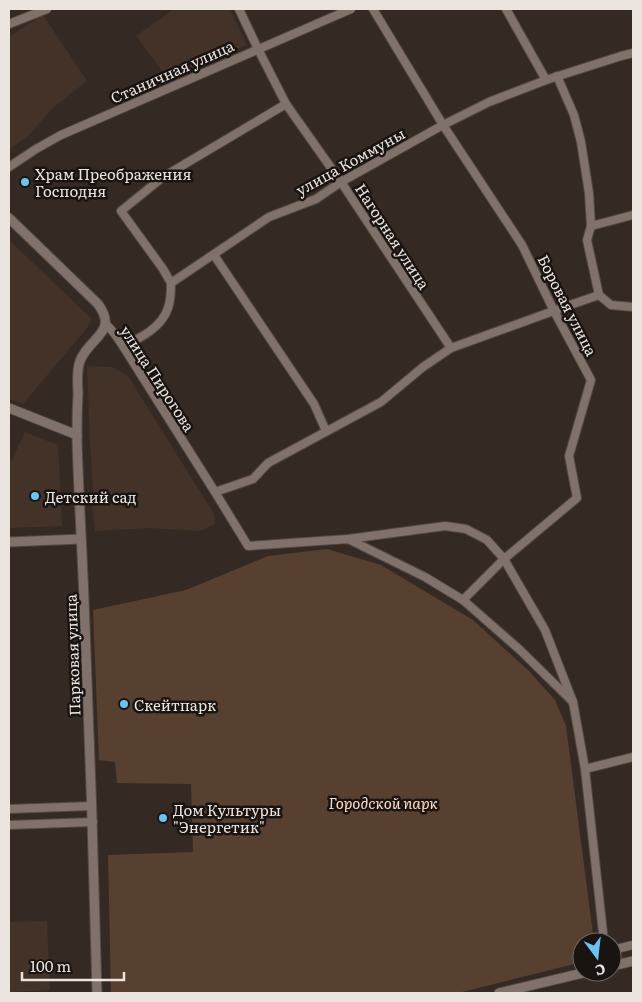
<svg xmlns="http://www.w3.org/2000/svg" width="642" height="1002" font-family="Literata,serif">
  <rect width="100%" height="100%" fill="#352a23"/>
  <g fill="#423227">
    <path d="M 174,9 L 230,9 L 247,45 L 169,80 L 136,36 Z"/>
    <path d="M 43,15 L 87,81 L 54,107 L 27,137 L 9,149 L 9,37 Z"/>
    <path d="M 9,240 L 92,319 L 87,328 L 23,404 L 9,399 Z"/>
    <path d="M 87,366 L 112,367 L 128,376 L 214,514 L 215,524 L 201,531 L 149,528 L 95,531 L 92,503 L 93,492 L 90,443 Z"/>
    <path d="M 25,432 L 58,445 L 62,526 L 9,528 L 9,466 Z"/>
    <path d="M 47,921 L 50,990 L 9,992 L 9,922 Z"/>
  </g>
  <path fill="#574030" d="M 327,549 L 381,565 L 473,620 L 529,671 L 555,700 L 566,726 L 594,942 L 582,942 L 582,962 L 458,993 L 111,993 L 108,855 L 193,852 L 191,784 L 117,783 L 115,762 L 99,760 L 93,610 L 186,590 L 268,556 Z"/>
  <g fill="none" stroke-linecap="round" stroke-linejoin="round">
    <g stroke="#534943" stroke-width="10">
      <g id="minor">
        <path d="M 239,9 L 258,49 L 286,104 L 341,182 L 451,348"/>
        <path d="M 373,9 L 443,125 L 522,245 L 554,311 L 591,380 L 569,456 L 577,498 L 504,559 L 463,600"/>
        <path d="M 506,9 L 546,80"/>
        <path d="M 9,24 L 47,9"/>
        <path d="M 557,76 L 574,115 L 581,142 L 589,193 L 591,226 L 587,240 L 599,295"/>
        <path d="M 9,167 L 36,149 L 61,135 L 351,9"/>
        <path d="M 591,226 L 633,215"/>
        <path d="M 214,255 L 314,404 L 326,431"/>
        <path d="M 171,283 L 163,269 L 121,211 L 163,177 L 286,104"/>
        <path d="M 599,295 L 611,305 L 633,307"/>
        <path d="M 106,324 L 114,333 L 123,346 L 215,492 L 248,546 L 348,539 L 425,577 L 463,600 L 520,650 L 573,702"/>
        <path d="M 123,346 C 141,338 162,327 168,308 C 171,300 171,291 171,283 L 269,217 L 316,199 L 341,182 L 443,125 L 489,102 L 546,80 L 621,56 L 633,53"/>
        <path d="M 215,492 L 253,479 L 268,463 L 381,402 L 423,367 L 451,348 L 570,305 L 599,295"/>
        <path d="M 348,539 L 445,526 L 466,529 L 487,540 L 504,559 L 545,630 L 573,702 L 585,769 L 604,942"/>
        <path d="M 585,769 L 633,757"/>
        <path d="M 9,809 L 92,806"/>
        <path d="M 9,825 L 93,822"/>
        <path d="M 612,950 L 633,945"/>
      </g>
    </g>
    <g stroke="#534943" stroke-width="11">
      <g id="tertiary">
        <path d="M 9,218 L 98,304 C 119,333 89,337 80,361 C 76,372 78,384 78,395 C 77,410 77,426 77,441 C 79,503 83,564 85,626 C 90,748 94,871 97,993"/>
        <path d="M 9,408 L 77,435"/>
        <path d="M 9,542 L 81,539"/>
        <path d="M 612,966 L 633,961"/>
        <path d="M 499,993 L 587,972"/>
      </g>
    </g>
    <use href="#minor" stroke="#80726a" stroke-width="8"/>
    <use href="#tertiary" stroke="#80726a" stroke-width="9"/>
  </g>
  <g fill="#6cc3f2" stroke="#191411" stroke-width="2">
    <circle cx="25" cy="182" r="5"/>
    <circle cx="35" cy="496" r="5"/>
    <circle cx="124" cy="704" r="5"/>
    <circle cx="163" cy="818" r="5"/>
  </g>
  <g text-anchor="middle" dominant-baseline="central" stroke-width="5" stroke-linejoin="round" paint-order="stroke">
    <g font-size="15" fill="#ebe4df" stroke="#191411">
      <text transform="translate(172 71) rotate(-24)">Станичная улица</text>
      <text transform="translate(350 161) rotate(-29)">улица Коммуны</text>
      <text transform="translate(393 236) rotate(57)">Нагорная улица</text>
      <text transform="translate(568 305) rotate(63)">Боровая улица</text>
      <text transform="translate(158 378) rotate(57)">улица Пирогова</text>
      <text transform="translate(72 655) rotate(-92)">Парковая улица</text>
    </g>
    <g font-size="15" fill="#ebe4df" stroke="#191411" text-anchor="start">
      <text x="35" y="173">Храм Преображения<tspan x="35" dy="17">Господня</tspan></text>
      <text x="45" y="496">Детский сад</text>
      <text x="134" y="704">Скейтпарк</text>
      <text x="173" y="809">Дом Культуры<tspan x="173" dy="17">"Энергетик"</tspan></text>
    </g>
    <g font-size="15" font-style="italic" fill="#fcdac3" stroke="#191411">
      <text x="383" y="802">Городской парк</text>
    </g>
  </g>
  <rect width="642" height="1002" fill="none" stroke="#ebe4df" stroke-width="20"/>
  <g transform="translate(597 957) rotate(165)"><circle r="24" fill="#191411" stroke="#6d6763"/>
  <path d="M0-4L9 19L0 12L-9 19Z" fill="#6cc3f2"/>
  <text y="-8" font-size="14" font-weight="bold" text-anchor="middle" fill="#ebe4df">С</text>
  </g>
  <path d="M22 972v8h102v-8" fill="none" stroke="#ebe4df" stroke-width="2.5"/>
  <text x="30" y="972" font-size="15" fill="#ebe4df" stroke="#191411" stroke-width="4" paint-order="stroke">100 m</text>
</svg>
